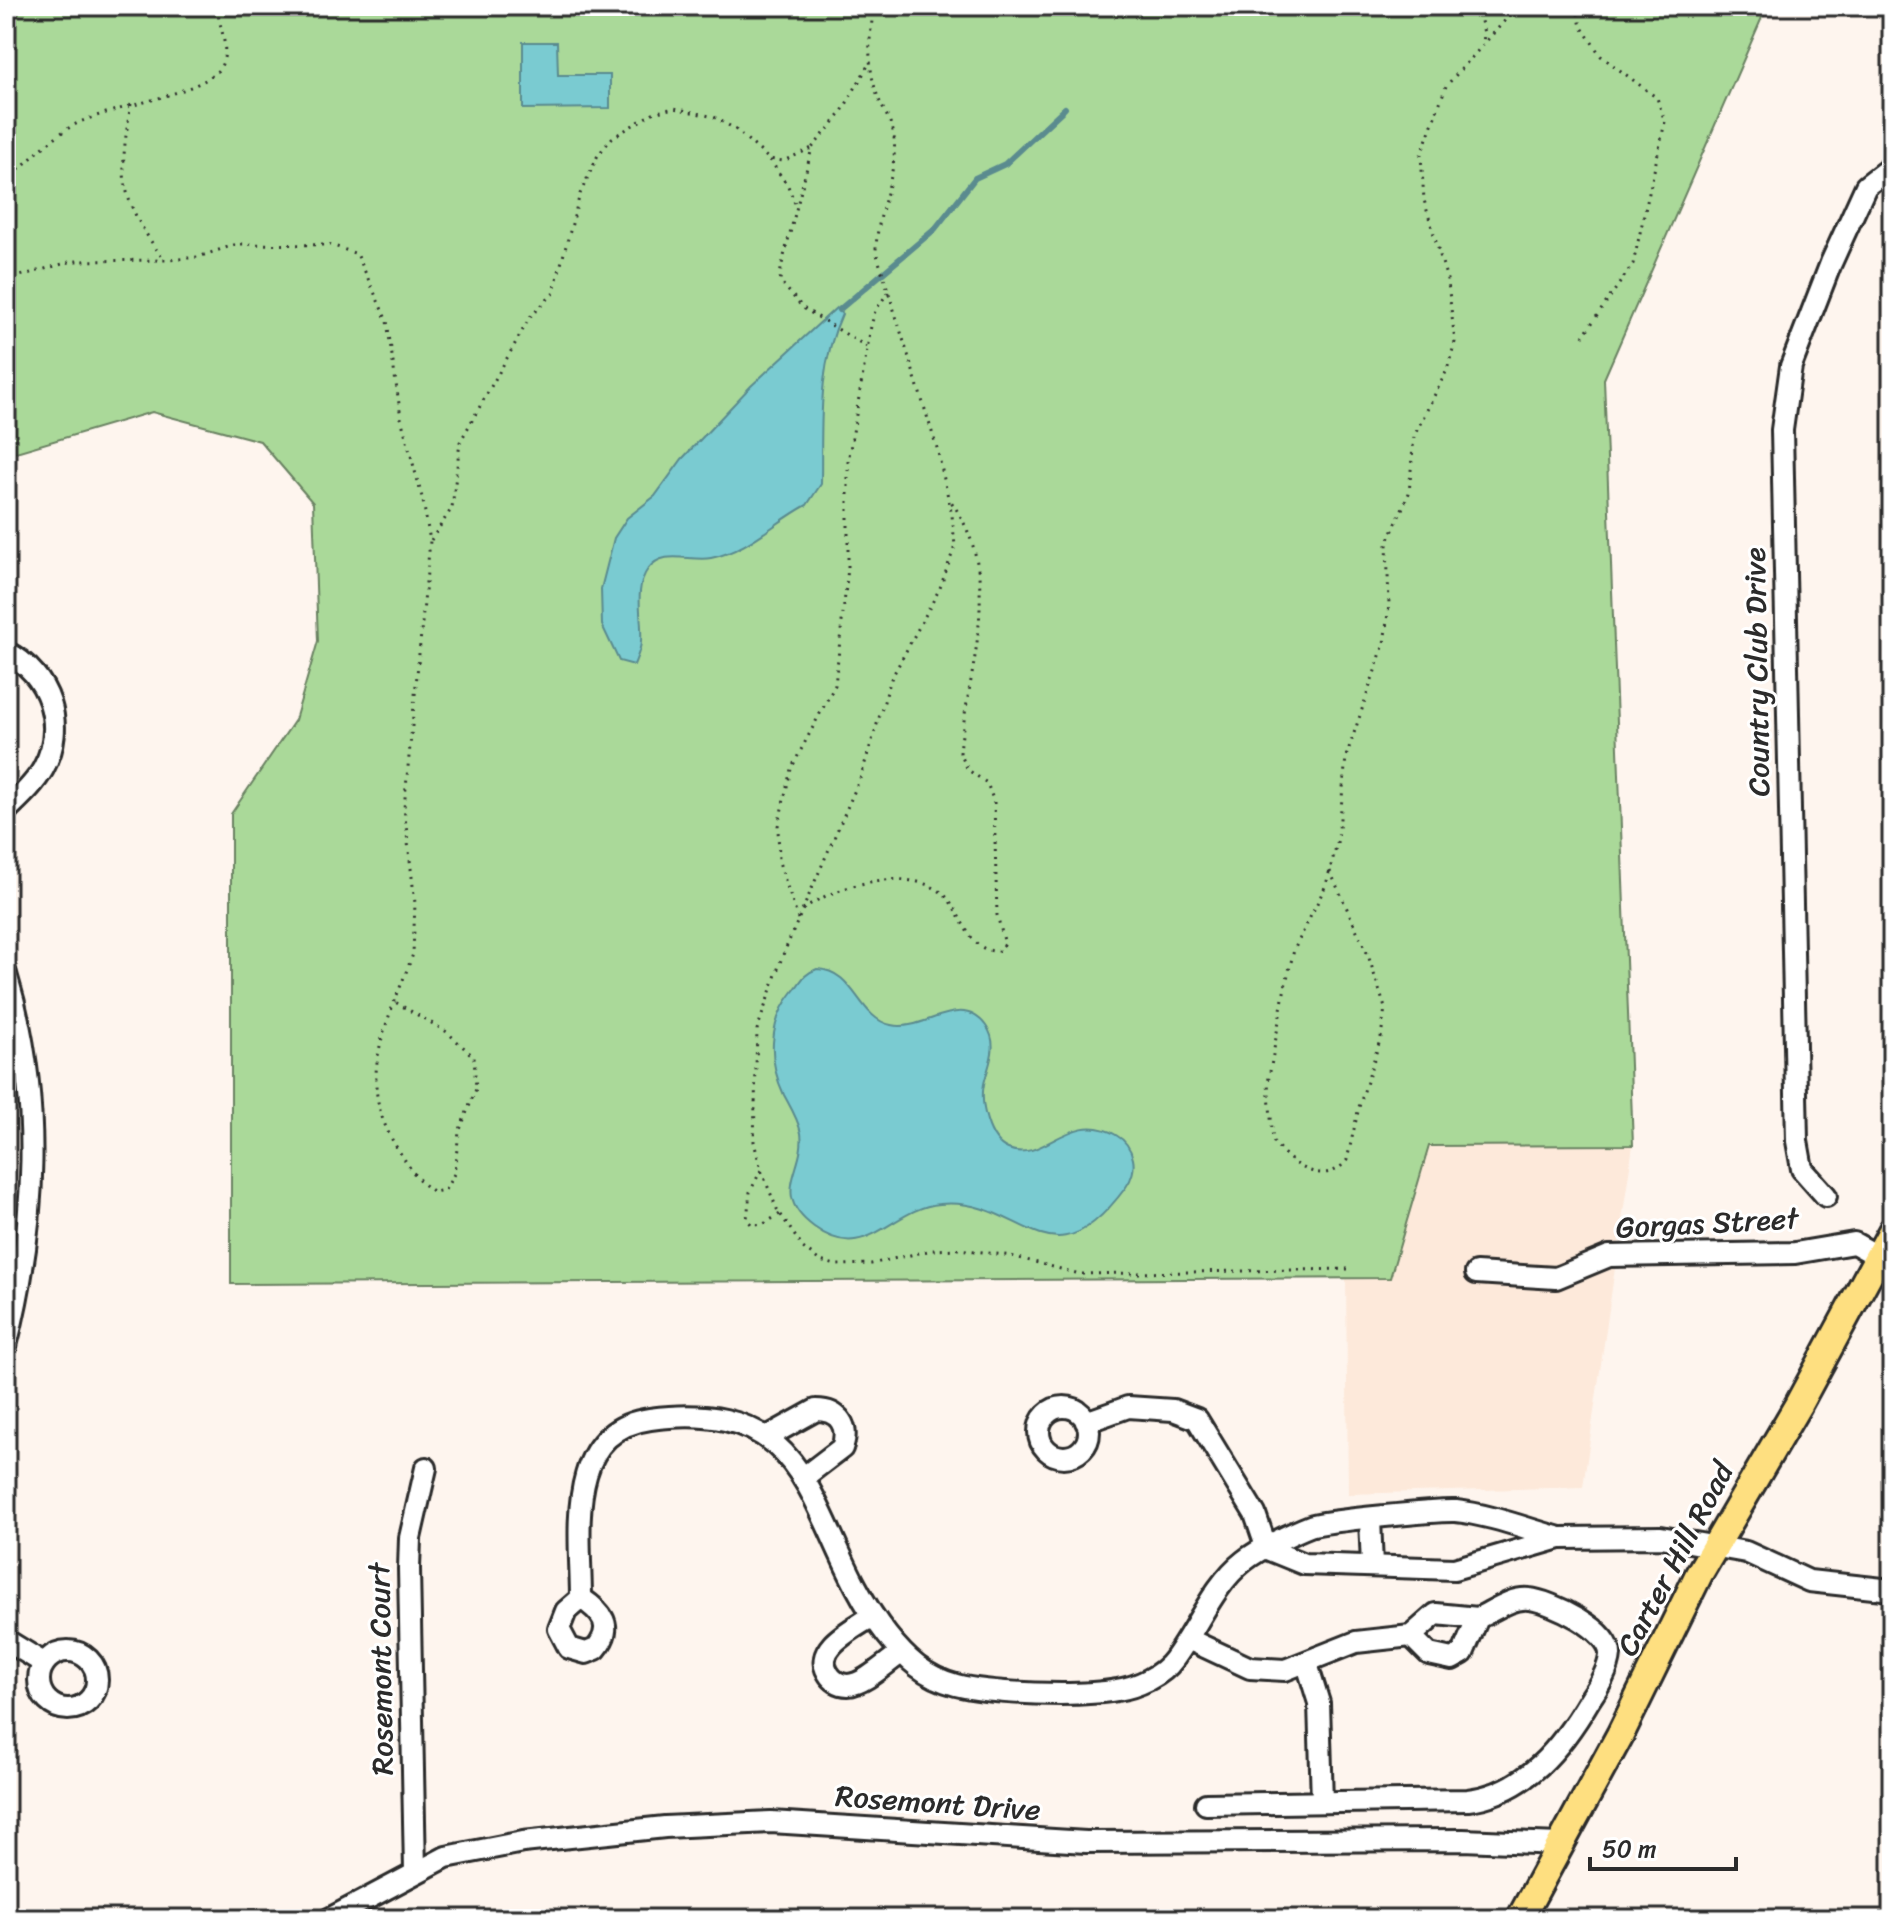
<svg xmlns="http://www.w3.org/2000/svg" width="1898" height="1925" font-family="Sriracha,sans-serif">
  <rect width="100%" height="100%" fill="#fef5ee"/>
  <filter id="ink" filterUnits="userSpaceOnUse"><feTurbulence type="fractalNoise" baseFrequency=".0125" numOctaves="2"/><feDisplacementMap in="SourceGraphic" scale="16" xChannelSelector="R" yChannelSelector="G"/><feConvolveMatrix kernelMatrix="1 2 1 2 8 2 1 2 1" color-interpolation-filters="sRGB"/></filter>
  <g filter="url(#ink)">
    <path fill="#fde9da" d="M 1633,1145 L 1583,1487 L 1348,1494 L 1346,1278 L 1390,1278 L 1428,1146 Z"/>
    <path fill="#aad999" stroke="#6a8262" stroke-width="2" d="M 6,6 L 1767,6 L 1604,379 L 1633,1145 L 1429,1146 L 1390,1278 L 231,1284 L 231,814 L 295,720 L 318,641 L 313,503 L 260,441 L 152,412 L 6,455 Z"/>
    <g fill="#7acbd1" stroke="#5a8b8f" stroke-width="2">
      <path d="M 523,42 L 557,42 L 558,75 L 610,75 L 610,108 L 523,109 Z"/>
      <path d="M 836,308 L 842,314 C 817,369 822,424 821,484 L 807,505 C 775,522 747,551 711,558 C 690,562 663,548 648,569 C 633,589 643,619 641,641 C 641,649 637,657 634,665 L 619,661 L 602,625 L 601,589 L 614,538 L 627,518 L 655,496 L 682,459 L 751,386 Z"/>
      <path d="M 817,969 C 855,970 858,1018 891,1025 C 924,1033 960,991 986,1026 C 1000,1045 988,1065 984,1084 C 980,1103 988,1141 1008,1149 C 1044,1164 1070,1108 1116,1135 C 1125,1140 1131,1149 1133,1159 C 1135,1168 1132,1179 1126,1187 C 1048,1293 1025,1196 940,1204 C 890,1208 867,1266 814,1227 C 769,1194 806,1169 801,1133 C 798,1119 791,1108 784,1095 C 768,1061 768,1023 792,993 C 801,982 803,974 817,969 Z"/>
    </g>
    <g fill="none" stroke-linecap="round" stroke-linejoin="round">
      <path stroke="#5a8b8f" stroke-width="6" d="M 839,310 L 935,229 L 975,178 L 1005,164 L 1065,108"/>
      <g stroke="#2b2b2b" stroke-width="26">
        <g id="minor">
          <path d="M 6,652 C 50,674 67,726 43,769 C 34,785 19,798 6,811"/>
          <path d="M 6,974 C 43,1095 37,1225 6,1346"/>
          <path d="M 1826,1196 L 1802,1169 L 1797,1141 L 1782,430 L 1791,366 L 1831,263 L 1866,186 L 1892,166"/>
          <path d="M 1476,1273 L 1556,1278 L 1609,1256 L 1795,1253 L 1854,1243 L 1892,1264"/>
          <circle cx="1064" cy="1432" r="25"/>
          <path d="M 1086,1422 L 1128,1407 L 1173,1410 L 1197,1419 L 1255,1514 L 1267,1549 L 1304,1564 L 1454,1569 L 1560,1538 L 1661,1537 L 1746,1552 L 1809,1581 L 1892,1590"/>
          <path d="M 769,1436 L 816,1410 C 839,1410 850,1426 842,1448 L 804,1477"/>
          <path d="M 1370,1519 L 1372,1566"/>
          <path d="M 581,1598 C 581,1534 563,1431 650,1419 C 825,1395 806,1532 887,1635 C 906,1659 925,1677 956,1685 C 991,1694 1080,1697 1117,1690 C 1137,1687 1162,1676 1174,1659 C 1197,1628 1214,1584 1244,1561 C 1259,1549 1292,1533 1310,1526 C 1323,1521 1441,1510 1456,1511 C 1491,1515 1527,1529 1560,1538"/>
          <path d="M 581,1598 C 602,1612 615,1626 596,1649 L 586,1653 L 569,1648 L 559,1629 L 566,1611 Z"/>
          <path d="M 872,1616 C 856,1628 812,1647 828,1673 C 832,1680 839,1685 848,1685 C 865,1684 887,1662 901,1653"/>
          <path d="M 1188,1639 L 1250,1668 L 1285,1670 L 1356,1642 L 1411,1636 L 1436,1614 L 1478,1618"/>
          <path d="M 6,1640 L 42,1662"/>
          <circle cx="68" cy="1680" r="29"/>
          <path d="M 1307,1664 L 1319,1703 L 1322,1802"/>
          <path d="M 1206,1804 L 1468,1800 C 1526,1793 1562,1747 1590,1699 C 1598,1687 1609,1670 1610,1655 C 1611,1630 1551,1601 1529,1599 C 1512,1597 1493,1611 1478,1618 L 1463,1653 L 1452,1659 L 1429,1654 L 1411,1636"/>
          <path d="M 415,1871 L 409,1569 L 410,1538 L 426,1468"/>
          <path d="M 329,1919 L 446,1857 L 523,1842 L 665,1827 L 771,1822 L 1086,1842 L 1463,1840 L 1560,1844"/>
        </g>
      </g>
      <g stroke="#2b2b2b" stroke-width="32">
        <path id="major" d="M 1520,1919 L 1620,1735 L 1699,1574 L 1798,1405 L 1892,1231"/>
      </g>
      <g stroke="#2b2b2b" stroke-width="3" stroke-dasharray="2 6" stroke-linecap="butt">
        <path d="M 875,6 C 868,35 867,69 878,97 C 883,111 893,123 894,137 C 898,177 876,212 876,252 L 937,448 L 952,515 L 955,546 L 940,588 L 891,679 L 861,776 L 782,957 L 757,1030 L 754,1142 L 761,1170 L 777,1209 L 803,1248 L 820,1261 L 836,1265 L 871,1264 L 932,1250 L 960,1249 L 1011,1256 L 1080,1274 L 1349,1269"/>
        <path d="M 1477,6 L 1484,33 L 1483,45"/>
        <path d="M 1576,6 L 1581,26 L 1601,56 L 1657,98 L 1665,122 L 1633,264 L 1583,336"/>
        <path d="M 131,104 C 118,178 119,198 164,260"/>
        <path d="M 770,160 L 788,186 L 796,206"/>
        <path d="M 6,179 C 30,162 48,139 74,125 C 107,107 206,94 221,66 C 231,48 218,25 217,6"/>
        <path d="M 6,280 L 73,261 L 169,260 L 198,257 L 237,244 L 331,245 L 357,254 L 387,321 L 401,418 L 423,501 L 430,541 L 404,808 L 415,903 L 413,954 C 387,1025 352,1080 399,1151 C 409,1166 418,1183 434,1192 L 445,1190 L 454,1174 L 459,1132 L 476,1089 L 474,1057 L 447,1032 L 395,1002"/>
        <path d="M 867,347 L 803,308 L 780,281 L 781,268 L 812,148 L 840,115 L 870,62"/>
        <path d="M 431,540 L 452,508 L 460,442 L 530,317 L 553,294 L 580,194 L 598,155 L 612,138 L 653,113 L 674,108 L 714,117 L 735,129 L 769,159 L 783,161 L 812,148"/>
        <path d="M 1330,871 L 1368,955 L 1385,1008 L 1381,1037 L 1359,1107 L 1347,1160 C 1324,1189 1290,1164 1273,1141 L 1268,1083 L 1285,987 L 1294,950 L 1326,885 L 1338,839 L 1346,757 L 1384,644 L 1389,605 L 1387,544 L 1409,493 L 1414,436 L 1447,370 L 1455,342 L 1448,283 L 1424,200 L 1421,155 L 1446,86 L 1518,6"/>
        <path d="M 803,909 C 835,886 901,867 938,890 C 963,905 964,954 1000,951 L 1005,944 L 997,915 L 994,802 L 987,783 L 968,770 L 960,753 C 967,669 1007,578 950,500"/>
        <path d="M 798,919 L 779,862 L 778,826 L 791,769 L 835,685 L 848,568 L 848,462 L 871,326 L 875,311 L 889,291"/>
        <path d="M 761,1170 L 750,1192 L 747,1219 L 751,1224 L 762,1225 L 780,1214"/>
      </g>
      <use href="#minor" stroke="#fff" stroke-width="20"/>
      <use href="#major" stroke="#fedf80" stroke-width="26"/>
    </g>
  </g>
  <g text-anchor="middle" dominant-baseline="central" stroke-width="6" stroke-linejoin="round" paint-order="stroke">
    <g font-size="30" fill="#2b2b2b" stroke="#fff">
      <text transform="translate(1757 672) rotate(-91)">Country Club Drive</text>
      <text transform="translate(1707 1223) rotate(-3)">Gorgas Street</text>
      <text transform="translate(1675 1559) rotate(-62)">Carter Hill Road</text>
      <text transform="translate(381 1669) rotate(-91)">Rosemont Court</text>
      <text transform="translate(938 1803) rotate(4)">Rosemont Drive</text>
    </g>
  </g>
  <rect width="1898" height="1925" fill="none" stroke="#fff" stroke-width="32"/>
  <rect x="16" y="16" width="1866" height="1893" fill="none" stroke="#2b2b2b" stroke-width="3" filter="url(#ink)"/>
  <path d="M1590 1857v12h146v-12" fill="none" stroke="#2b2b2b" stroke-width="4"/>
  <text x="1602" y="1857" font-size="24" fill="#2b2b2b" stroke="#ffffff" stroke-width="6" paint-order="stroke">50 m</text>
</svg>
